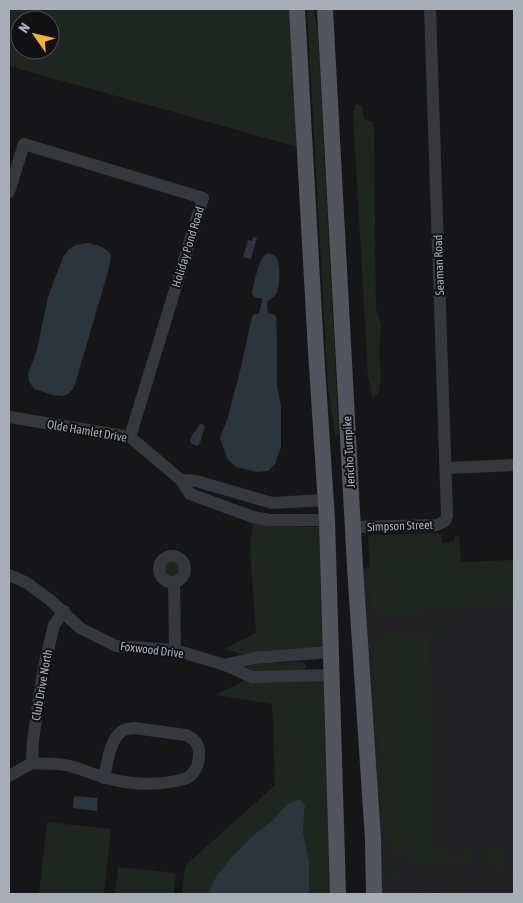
<svg xmlns="http://www.w3.org/2000/svg" width="523" height="903" font-family="'Asap Condensed',sans-serif">
  <rect width="100%" height="100%" fill="#161618"/>
  <path fill="#222225" d="M 514,560 L 514,894 L 381,894 L 363,568 Z"/>
  <g fill="#1e261f" fill-rule="evenodd">
    <path d="M 9,9 L 294,9 L 305,149 L 9,66 ZM 20,20 L 50,20 L 50,50 L 20,50 Z"/>
    <path d="M 307,9 L 314,9 L 318,35 L 339,435 L 335,435 L 328,390 Z"/>
    <path d="M 356,104 L 362,106 L 364,119 L 374,123 L 376,308 L 381,325 L 379,353 L 381,375 L 379,392 L 372,398 L 368,377 L 353,113 Z"/>
    <path d="M 253,522 L 274,526 L 327,527 L 330,652 L 254,658 L 224,649 L 256,633 L 250,549 Z"/>
    <path d="M 437,533 L 441,536 L 442,543 L 454,541 L 455,536 L 459,536 L 461,562 L 514,560 L 514,605 L 428,608 L 428,613 L 424,617 L 379,619 L 374,616 L 371,611 L 368,538 L 369,536 L 373,535 Z"/>
    <circle cx="172" cy="569" r="10"/>
    <path d="M 428,631 L 437,631 L 438,633 L 436,636 L 429,636 L 436,847 L 446,848 L 446,857 L 465,856 L 465,847 L 470,848 L 474,851 L 474,860 L 471,864 C 445,865 406,873 389,847 C 387,844 386,839 384,836 L 373,646 L 376,639 L 383,634 Z"/>
    <path d="M 302,662 L 306,665 L 306,667 L 305,669 L 300,670 L 251,673 L 246,669 L 247,667 L 252,664 Z"/>
    <path d="M 332,675 L 338,894 L 309,894 L 309,861 L 303,831 L 305,805 L 287,804 L 273,820 L 250,838 L 217,875 L 207,894 L 182,894 L 185,866 L 275,785 L 272,704 L 215,695 L 252,677 Z"/>
    <path d="M 47,822 L 111,829 L 104,894 L 39,894 Z"/>
    <path d="M 501,846 L 503,848 L 504,869 L 508,872 L 514,872 L 514,874 C 509,874 503,875 498,873 C 491,870 476,851 488,846 C 491,845 497,846 501,846 Z"/>
    <path d="M 386,865 L 407,876 L 391,878 L 387,877 Z"/>
    <path d="M 118,867 L 176,873 L 174,894 L 115,894 Z"/>
    <path d="M 514,885 L 514,887 L 424,891 L 416,894 L 393,894 L 391,892 L 393,890 Z"/>
  </g>
  <g fill="#2c353c">
    <path d="M 253,237 L 257,238 L 251,259 L 243,257 L 248,240 L 252,241 Z"/>
    <path d="M 87,243 C 97,245 105,246 111,255 L 109,268 L 76,381 L 73,389 L 68,394 L 63,396 L 52,395 L 34,389 L 29,381 L 28,374 L 37,350 L 48,297 L 63,257 L 69,249 L 76,245 Z"/>
    <path d="M 269,253 C 271,254 275,256 276,257 C 281,264 280,287 276,294 C 274,297 270,299 267,302 L 268,313 L 275,315 L 277,318 L 276,323 L 277,339 L 277,386 L 281,407 L 281,447 L 275,464 L 268,471 L 257,472 L 236,467 L 228,460 L 220,438 L 228,417 L 241,367 L 252,317 L 254,314 L 259,314 L 262,301 L 262,298 L 256,298 L 252,294 C 252,287 260,258 265,255 C 266,254 268,254 269,253 Z"/>
    <path d="M 200,424 L 202,424 L 205,426 L 200,443 L 198,446 L 192,444 L 190,441 L 193,433 L 196,431 Z"/>
    <path d="M 74,796 L 98,798 L 97,811 L 73,808 Z"/>
    <path d="M 300,800 L 305,805 L 303,831 L 309,861 L 309,894 L 207,894 L 217,875 L 232,857 L 250,838 L 273,820 L 287,804 L 295,801 Z"/>
  </g>
  <g fill="none" stroke-linecap="round" stroke-linejoin="round">
    <g stroke="#37383d" stroke-width="12">
      <path d="M 9,192 L 24,144 L 203,198 L 130,437"/>
      <path d="M 9,417 L 130,437 L 181,480 L 190,494 L 253,517 L 269,520 L 327,520"/>
      <path d="M 447,468 L 514,465"/>
      <path d="M 181,480 L 196,481 L 272,503 L 325,500"/>
      <path d="M 353,527 L 437,525 L 445,521 L 447,516 L 430,9"/>
      <circle cx="172" cy="569" r="13"/>
      <path d="M 9,575 L 27,583 L 50,600 L 80,628 L 116,646 L 175,650 L 225,665 L 252,677 L 332,675"/>
      <path d="M 174,582 L 175,650"/>
      <path d="M 225,665 L 254,658 L 330,652"/>
      <path d="M 32,763 C 45,764 58,763 70,766 C 82,769 92,774 103,777 C 126,784 153,786 176,781 C 179,780 184,779 187,778 C 195,774 199,764 199,755 C 200,745 195,739 186,735 L 134,728 C 129,729 125,729 122,731 C 110,739 107,764 104,778"/>
      <path d="M 32,763 L 33,740 L 43,671 L 54,625 L 64,611"/>
      <path d="M 9,776 L 32,763"/>
    </g>
    <g stroke="#53555c" stroke-width="16">
      <path d="M 297,9 L 316,351 L 327,520 L 338,894"/>
      <path d="M 325,9 L 355,567 L 373,840 L 374,894"/>
    </g>
  </g>
  <g text-anchor="middle" dominant-baseline="central" stroke-width="4" stroke-linejoin="round" paint-order="stroke">
    <g font-size="12" fill="#a8adb8" stroke="#111113">
      <text transform="translate(188 247) rotate(-73)">Holiday Pond Road</text>
      <text transform="translate(439 265) rotate(-92)">Seaman Road</text>
      <text transform="translate(87 431) rotate(10)">Olde Hamlet Drive</text>
      <text transform="translate(349 452) rotate(-93)">Jericho Turnpike</text>
      <text transform="translate(400 526) rotate(-2)">Simpson Street</text>
      <text transform="translate(152 650) rotate(7)">Foxwood Drive</text>
      <text transform="translate(42 685) rotate(-80)">Club Drive North</text>
    </g>
  </g>
  <rect width="523" height="903" fill="none" stroke="#a8adb8" stroke-width="20"/>
  <g transform="translate(35 35) rotate(304)"><circle r="24" fill="#111113" stroke="#4d4f55"/>
  <path d="M0-4L9 19L0 12L-9 19Z" fill="#f2b134"/>
  <text y="-8" font-size="14" font-weight="bold" text-anchor="middle" fill="#a8adb8">N</text>
  </g>
</svg>
